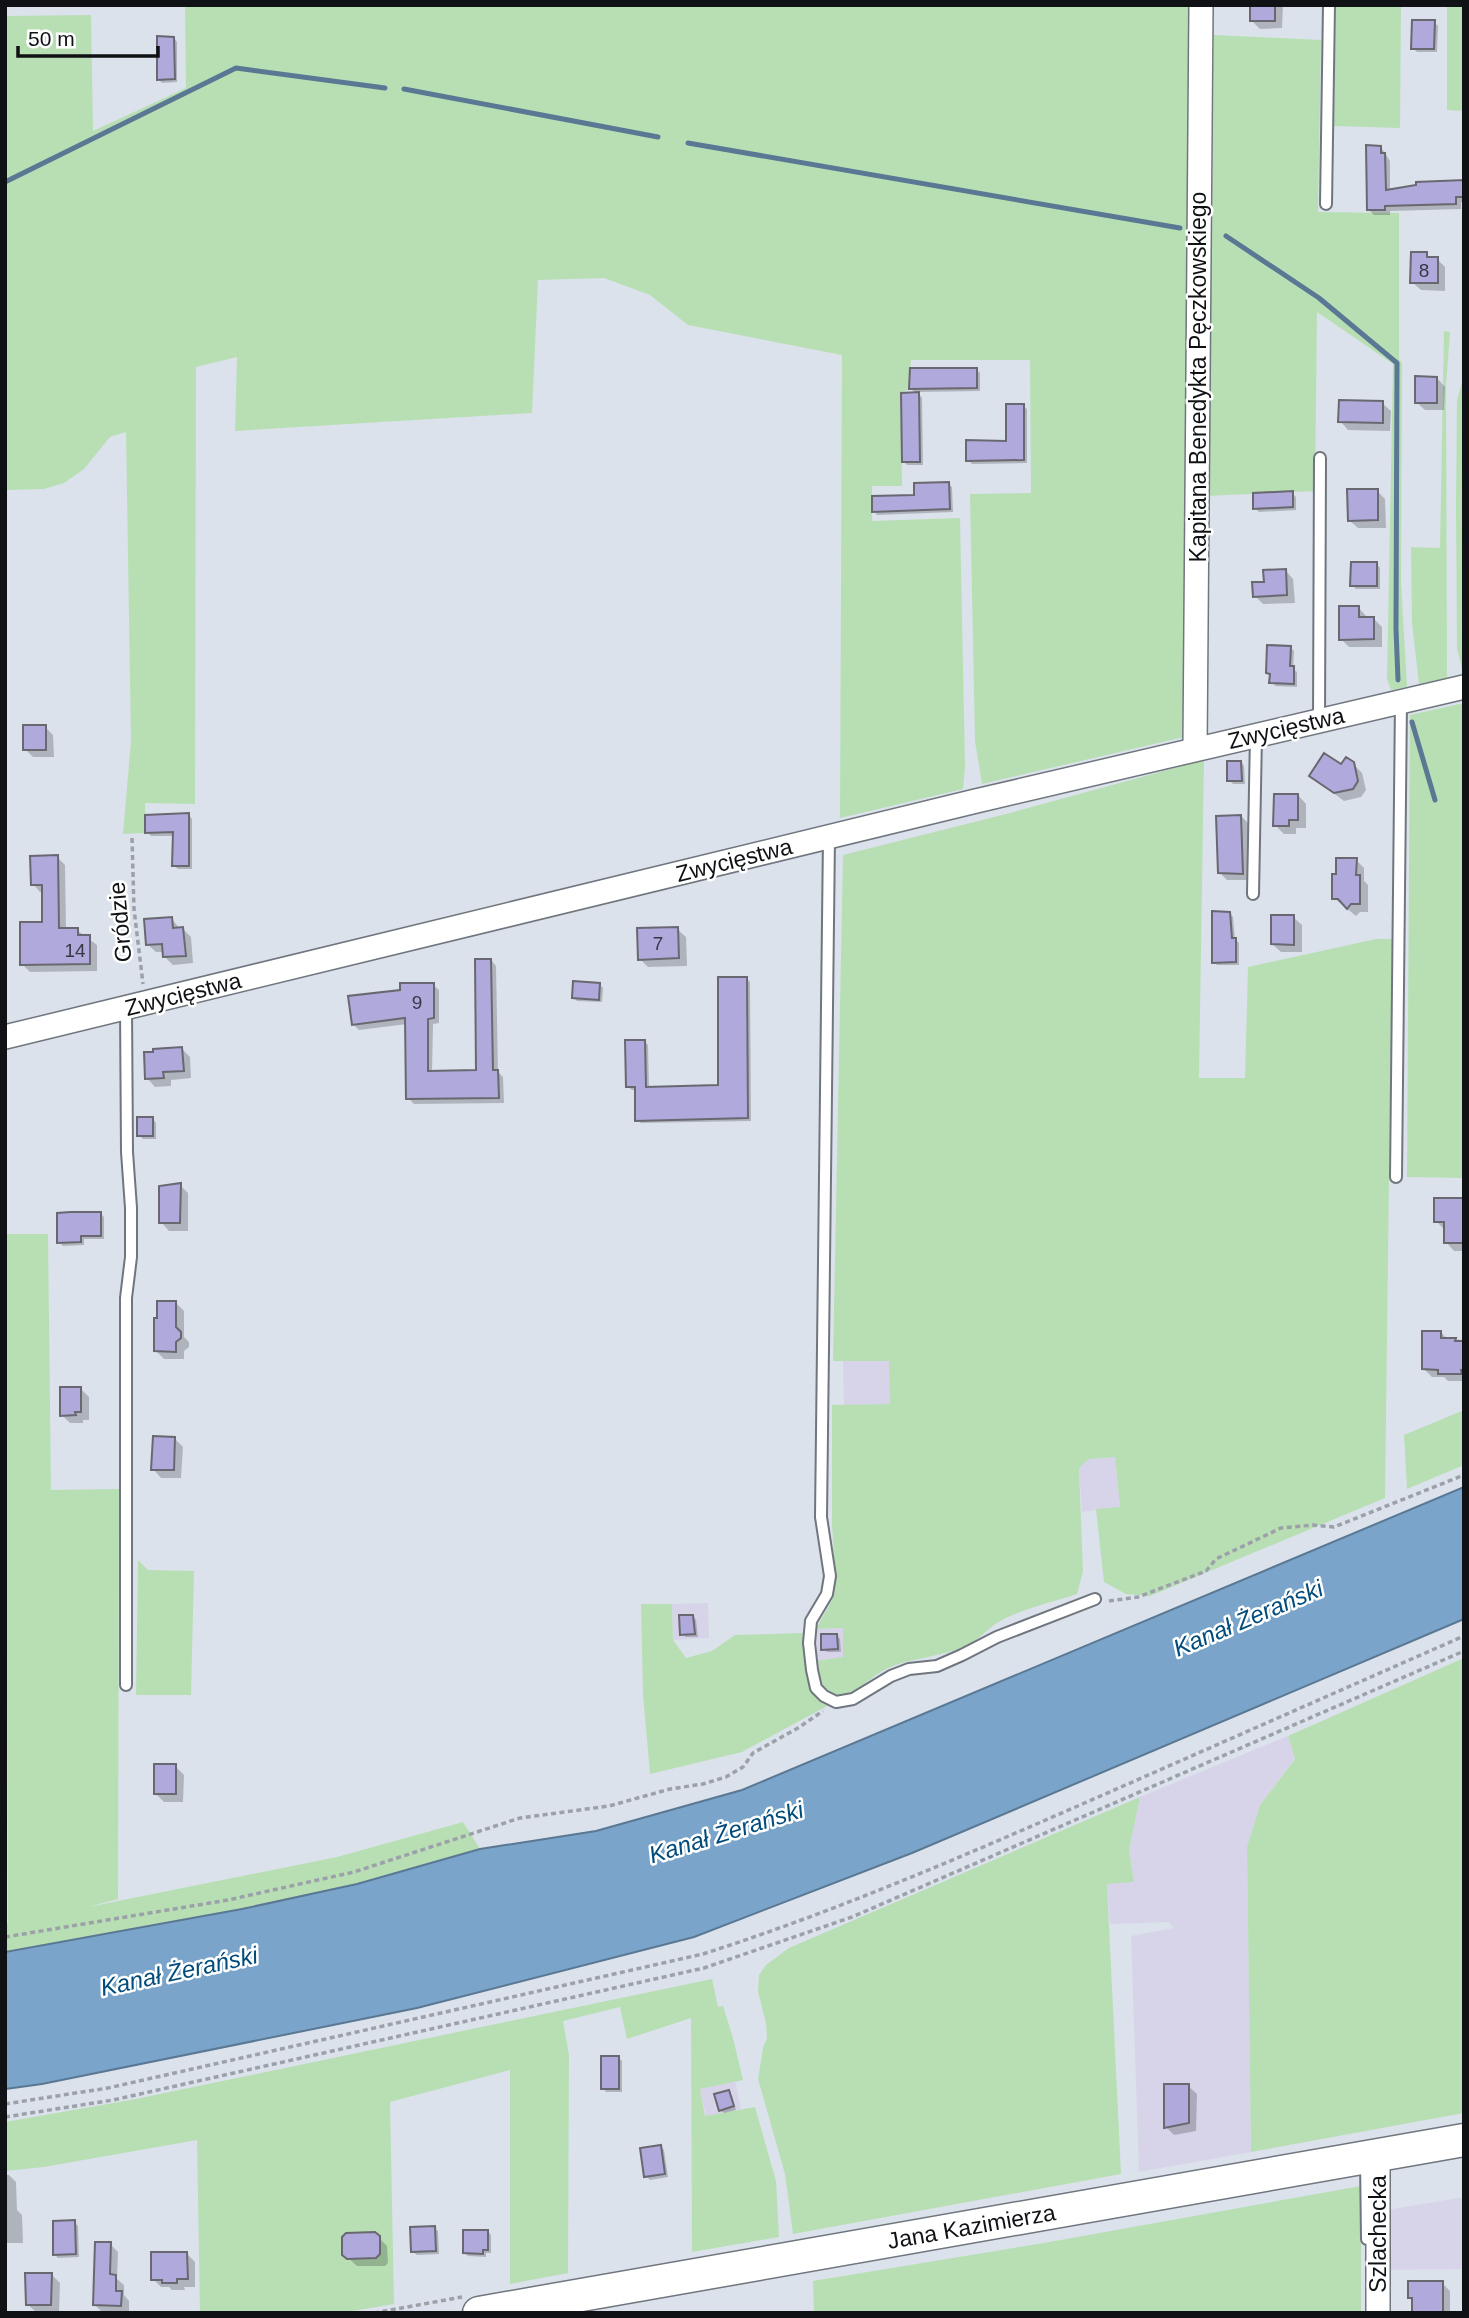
<svg xmlns="http://www.w3.org/2000/svg" width="1469" height="2318" font-family="Arial,sans-serif">
  <rect width="100%" height="100%" fill="#dbe2eb"/>
  <g fill="#d7d4ea">
    <path d="M 843,1361 L 890,1361 L 890,1404 L 844,1405 Z"/>
    <path d="M 1115,1456 L 1120,1507 L 1082,1512 L 1079,1468 L 1089,1459 Z"/>
    <path d="M 708,1603 L 709,1638 L 673,1640 L 672,1604 Z"/>
    <path d="M 843,1628 L 843,1658 L 816,1661 L 816,1629 Z"/>
    <path d="M 1288,1736 L 1295,1758 L 1260,1805 L 1247,1847 L 1251,2152 L 1139,2172 L 1131,1936 L 1174,1928 L 1168,1922 L 1110,1924 L 1107,1884 L 1134,1882 L 1129,1850 L 1140,1797 Z"/>
    <path d="M 735,2081 L 741,2109 L 706,2116 L 700,2089 Z"/>
    <path d="M 1464,2197 L 1464,2269 L 1386,2270 L 1386,2210 Z"/>
  </g>
  <g fill="#b8dfb4">
    <path d="M 185,5 L 1189,5 L 1184,737 L 982,784 L 975,741 L 970,494 L 1031,493 L 1030,360 L 911,360 L 909,389 L 901,393 L 902,486 L 872,486 L 872,521 L 960,518 L 965,766 L 963,789 L 840,818 L 842,355 L 688,325 L 650,295 L 604,278 L 538,280 L 532,413 L 235,431 L 237,357 L 196,367 L 195,804 L 145,803 L 145,833 L 123,834 L 131,741 L 126,432 L 110,437 L 84,469 L 64,483 L 44,489 L 5,490 L 5,16 L 91,15 L 93,131 L 186,88 Z"/>
    <path d="M 1336,5 L 1401,5 L 1400,128 L 1334,126 Z"/>
    <path d="M 1447,5 L 1464,5 L 1464,111 L 1447,110 Z"/>
    <path d="M 1214,35 L 1321,40 L 1318,212 L 1399,213 L 1399,359 L 1402,363 L 1401,582 L 1407,687 L 1391,690 L 1387,679 L 1393,364 L 1317,312 L 1315,491 L 1205,496 L 1212,241 Z"/>
    <path d="M 1444,331 L 1450,332 L 1446,385 L 1447,678 L 1419,684 L 1412,623 L 1411,547 L 1440,548 Z"/>
    <path d="M 1464,375 L 1464,674 L 1463,674 L 1457,648 L 1456,505 L 1457,400 Z"/>
    <path d="M 1464,703 L 1464,1178 L 1407,1177 L 1410,715 Z"/>
    <path d="M 1204,760 L 1199,1078 L 1245,1078 L 1248,967 L 1376,939 L 1392,939 L 1385,1498 L 1150,1596 L 1126,1594 L 1104,1582 L 1096,1509 L 1120,1507 L 1115,1457 L 1089,1459 L 1079,1468 L 1083,1571 L 1077,1594 C 1053,1602 1026,1608 1004,1619 C 989,1626 980,1640 964,1647 C 939,1657 910,1658 886,1669 C 867,1678 857,1696 834,1695 L 820,1682 L 816,1661 L 843,1657 L 843,1628 L 816,1629 L 832,1600 L 835,1572 L 832,1524 L 832,1405 L 890,1404 L 889,1361 L 833,1361 L 843,855 L 1006,814 Z"/>
    <path d="M 5,1113 L 5,1234 L 48,1234 L 51,1490 L 119,1489 L 118,1899 L 88,1907 L 337,1857 L 463,1822 L 480,1849 L 357,1884 L 242,1909 L 5,1952 L 5,1924 L 8,1923 Z"/>
    <path d="M 1464,1410 L 1464,1465 L 1407,1489 L 1404,1435 Z"/>
    <path d="M 138,1560 L 148,1570 L 194,1571 L 191,1695 L 136,1695 Z"/>
    <path d="M 641,1604 L 672,1604 L 673,1640 L 686,1658 L 712,1651 L 735,1635 L 803,1633 L 804,1661 L 811,1690 L 829,1705 L 742,1752 L 650,1774 L 643,1694 Z"/>
    <path d="M 1464,1658 L 1464,2113 L 1251,2152 L 1247,1847 L 1260,1805 L 1295,1759 L 1288,1736 Z"/>
    <path d="M 1140,1797 L 1129,1850 L 1134,1882 L 1107,1884 L 1121,2174 L 793,2234 L 785,2174 L 758,2079 L 763,2048 L 767,2038 L 766,2023 L 758,1992 L 759,1975 L 766,1965 L 789,1948 Z"/>
    <path d="M 712,1979 L 718,2007 L 723,2006 L 733,2038 L 743,2080 L 700,2089 L 705,2116 L 755,2107 L 776,2181 L 779,2237 L 692,2252 L 691,2018 L 627,2039 L 620,2007 L 563,2021 L 569,2055 L 568,2273 L 510,2284 L 510,2070 L 390,2102 L 394,2304 L 341,2313 L 200,2313 L 197,2140 L 44,2167 L 5,2171 L 5,2122 L 136,2099 Z"/>
    <path d="M 1361,2186 L 1361,2313 L 814,2313 L 813,2281 L 1044,2243 Z"/>
  </g>
  <path fill="#7aa4c9" stroke="#5a7893" stroke-width="2" d="M 1464,1487 L 1464,1619 L 912,1853 L 694,1937 L 417,2008 L 42,2084 L 5,2089 L 5,1952 L 242,1909 L 357,1884 L 480,1849 L 596,1831 L 742,1790 Z"/>
  <g fill="#0003">
    <path d="M 1252,5 L 1283,5 L 1282,28 L 1260,29 L 1251,20 Z"/>
    <path d="M 1434,22 L 1438,26 L 1437,52 L 1417,52 L 1413,48 Z"/>
    <path d="M 174,38 L 177,42 L 177,82 L 162,83 L 158,79 Z"/>
    <path d="M 1381,147 L 1390,161 L 1390,191 L 1463,182 L 1464,158 L 1464,202 L 1461,202 L 1461,209 L 1390,211 L 1390,215 L 1374,215 L 1368,209 Z"/>
    <path d="M 1426,254 L 1431,259 L 1437,259 L 1445,267 L 1445,291 L 1421,290 L 1412,282 Z"/>
    <path d="M 977,370 L 980,373 L 980,391 L 917,392 L 922,398 L 923,465 L 907,465 L 904,462 L 917,394 L 911,389 Z"/>
    <path d="M 1437,378 L 1445,387 L 1444,410 L 1425,410 L 1416,402 Z"/>
    <path d="M 1382,403 L 1391,411 L 1390,431 L 1348,430 L 1340,421 Z"/>
    <path d="M 1023,406 L 1027,409 L 1027,463 L 972,464 L 968,460 L 1007,442 Z"/>
    <path d="M 948,484 L 952,487 L 953,512 L 877,515 L 874,511 Z"/>
    <path d="M 1377,491 L 1385,499 L 1386,528 L 1358,528 L 1349,520 Z"/>
    <path d="M 1292,493 L 1296,497 L 1296,510 L 1259,512 L 1255,508 Z"/>
    <path d="M 1377,564 L 1380,568 L 1380,589 L 1356,589 L 1352,585 Z"/>
    <path d="M 1285,570 L 1293,579 L 1295,603 L 1263,604 L 1255,596 L 1265,583 Z"/>
    <path d="M 1358,607 L 1366,616 L 1366,619 L 1374,619 L 1382,627 L 1382,647 L 1349,647 L 1341,639 Z"/>
    <path d="M 1290,647 L 1294,651 L 1293,669 L 1297,672 L 1297,687 L 1275,686 L 1268,673 Z"/>
    <path d="M 45,727 L 53,735 L 54,757 L 33,757 L 25,749 Z"/>
    <path d="M 1241,762 L 1244,766 L 1245,784 L 1233,784 L 1229,780 Z"/>
    <path d="M 1353,764 L 1362,773 L 1366,790 L 1361,797 L 1344,801 L 1311,776 Z"/>
    <path d="M 1298,795 L 1306,804 L 1306,828 L 1296,828 L 1296,834 L 1284,834 L 1275,825 Z"/>
    <path d="M 189,815 L 192,819 L 192,869 L 178,869 L 174,866 L 174,836 L 151,836 L 147,832 Z"/>
    <path d="M 1241,816 L 1248,823 L 1249,880 L 1227,880 L 1220,873 Z"/>
    <path d="M 57,857 L 65,865 L 66,930 L 77,930 L 97,945 L 97,971 L 30,972 L 22,964 L 44,924 L 43,892 L 40,892 L 33,884 Z"/>
    <path d="M 1356,860 L 1364,868 L 1364,881 L 1368,885 L 1368,912 L 1360,912 L 1356,916 L 1334,898 Z"/>
    <path d="M 1229,913 L 1233,917 L 1235,939 L 1239,943 L 1239,965 L 1217,965 L 1213,962 Z"/>
    <path d="M 1293,917 L 1302,925 L 1302,952 L 1281,952 L 1272,944 Z"/>
    <path d="M 171,918 L 180,929 L 183,929 L 191,937 L 193,963 L 173,965 L 164,956 L 164,952 L 156,952 L 147,944 Z"/>
    <path d="M 677,929 L 686,937 L 687,966 L 648,967 L 640,959 Z"/>
    <path d="M 491,960 L 496,966 L 498,1072 L 503,1077 L 504,1103 L 414,1104 L 408,1098 L 407,1024 L 359,1030 L 353,1024 L 401,992 L 433,985 L 439,990 L 439,1023 L 433,1024 L 432,1072 L 478,1072 Z"/>
    <path d="M 746,978 L 750,982 L 751,1121 L 641,1123 L 637,1120 L 637,1090 L 632,1090 L 628,1087 L 645,1042 L 648,1045 L 649,1088 L 720,1087 Z"/>
    <path d="M 600,985 L 603,988 L 602,1002 L 577,1001 L 573,997 Z"/>
    <path d="M 182,1049 L 190,1057 L 191,1078 L 171,1080 L 171,1086 L 155,1087 L 147,1078 Z"/>
    <path d="M 153,1119 L 156,1123 L 156,1139 L 143,1139 L 139,1135 Z"/>
    <path d="M 180,1185 L 188,1193 L 188,1231 L 169,1231 L 161,1222 Z"/>
    <path d="M 1464,1200 L 1464,1251 L 1454,1251 L 1446,1242 L 1445,1230 L 1436,1221 Z"/>
    <path d="M 100,1213 L 104,1217 L 104,1239 L 84,1239 L 84,1245 L 63,1246 L 59,1242 Z"/>
    <path d="M 176,1303 L 184,1311 L 184,1337 L 189,1342 L 189,1347 L 184,1351 L 184,1359 L 164,1359 L 156,1351 Z"/>
    <path d="M 1441,1332 L 1447,1339 L 1464,1340 L 1464,1381 L 1448,1381 L 1444,1377 L 1432,1377 L 1424,1369 Z"/>
    <path d="M 81,1389 L 89,1397 L 89,1420 L 83,1420 L 83,1423 L 70,1423 L 62,1415 Z"/>
    <path d="M 174,1438 L 183,1447 L 181,1478 L 161,1478 L 153,1469 Z"/>
    <path d="M 693,1616 L 696,1620 L 698,1637 L 686,1637 L 682,1634 Z"/>
    <path d="M 836,1635 L 840,1639 L 841,1652 L 827,1652 L 823,1649 Z"/>
    <path d="M 175,1766 L 184,1775 L 183,1802 L 164,1802 L 156,1794 Z"/>
    <path d="M 618,2058 L 622,2061 L 622,2092 L 606,2092 L 603,2088 Z"/>
    <path d="M 1188,2086 L 1197,2094 L 1196,2131 L 1174,2135 L 1166,2127 Z"/>
    <path d="M 728,2092 L 732,2096 L 736,2110 L 724,2113 L 720,2110 Z"/>
    <path d="M 660,2146 L 664,2150 L 668,2177 L 650,2180 L 646,2176 Z"/>
    <path d="M 5,2175 L 9,2175 L 16,2182 L 17,2210 L 22,2215 L 23,2243 L 5,2243 Z"/>
    <path d="M 74,2222 L 78,2226 L 79,2257 L 58,2258 L 55,2255 Z"/>
    <path d="M 434,2228 L 438,2231 L 439,2254 L 417,2255 L 413,2252 Z"/>
    <path d="M 488,2231 L 491,2235 L 491,2253 L 486,2253 L 486,2257 L 468,2256 L 465,2253 Z"/>
    <path d="M 375,2234 L 387,2246 L 388,2263 L 385,2266 L 357,2266 L 344,2254 Z"/>
    <path d="M 110,2244 L 118,2252 L 117,2279 L 124,2285 L 124,2295 L 129,2301 L 129,2313 L 103,2313 L 95,2305 Z"/>
    <path d="M 187,2254 L 195,2262 L 195,2287 L 184,2287 L 185,2290 L 172,2290 L 169,2287 L 161,2287 L 153,2279 Z"/>
    <path d="M 52,2275 L 60,2283 L 59,2312 L 36,2312 L 27,2304 Z"/>
    <path d="M 1442,2283 L 1450,2291 L 1450,2313 L 1414,2313 L 1414,2302 L 1409,2298 Z"/>
  </g>
  <g fill="none" stroke-linecap="round" stroke-linejoin="round">
    <g stroke="#5a7893" stroke-width="5">
      <path d="M 404,89 L 658,137"/>
      <path d="M 688,143 L 1180,228"/>
      <path d="M 5,182 L 236,68 L 385,88"/>
      <path d="M 1226,236 L 1319,298 L 1397,363 L 1396,629 L 1398,680"/>
      <path d="M 1412,722 L 1435,800"/>
    </g>
  </g>
  <g fill="#b0a9db" stroke="#696871" stroke-width="2">
    <rect x="1250" y="5" width="25" height="16"/>
    <path d="M 1412,20 L 1435,20 L 1434,49 L 1411,49 Z"/>
    <path d="M 157,36 L 174,37 L 175,79 L 157,80 Z"/>
    <path d="M 1366,145 L 1381,146 L 1381,153 L 1385,153 L 1386,190 L 1416,185 L 1416,182 L 1464,180 L 1464,197 L 1456,197 L 1456,204 L 1385,206 L 1385,210 L 1367,210 Z"/>
    <path d="M 1411,252 L 1427,252 L 1427,257 L 1438,257 L 1438,283 L 1410,283 Z"/>
    <path d="M 910,368 L 977,368 L 977,388 L 909,389 Z"/>
    <path d="M 1415,376 L 1437,377 L 1437,403 L 1415,403 Z"/>
    <path d="M 919,392 L 920,462 L 902,462 L 901,393 Z"/>
    <path d="M 1339,400 L 1383,401 L 1383,423 L 1338,422 Z"/>
    <path d="M 1006,404 L 1024,404 L 1024,460 L 966,461 L 966,440 L 1006,441 Z"/>
    <path d="M 949,482 L 950,509 L 872,512 L 872,496 L 914,495 L 914,483 Z"/>
    <path d="M 1347,489 L 1378,489 L 1378,520 L 1348,521 Z"/>
    <path d="M 1293,491 L 1293,507 L 1253,509 L 1253,493 Z"/>
    <path d="M 1351,562 L 1377,562 L 1377,586 L 1350,586 Z"/>
    <path d="M 1286,569 L 1287,595 L 1253,597 L 1252,582 L 1264,582 L 1263,570 Z"/>
    <path d="M 1339,606 L 1359,606 L 1359,617 L 1374,617 L 1374,639 L 1339,640 Z"/>
    <path d="M 1267,645 L 1291,646 L 1290,666 L 1294,666 L 1294,684 L 1269,683 L 1270,674 L 1266,673 Z"/>
    <rect x="23" y="725" width="23" height="25"/>
    <path d="M 1324,753 L 1341,764 L 1346,757 L 1354,762 L 1358,781 L 1353,789 L 1334,793 L 1309,776 Z"/>
    <path d="M 1227,761 L 1241,761 L 1242,781 L 1227,781 Z"/>
    <path d="M 1274,794 L 1298,794 L 1298,820 L 1289,820 L 1289,826 L 1273,826 Z"/>
    <path d="M 189,813 L 189,866 L 172,866 L 173,832 L 145,833 L 145,815 Z"/>
    <path d="M 1241,815 L 1243,874 L 1218,873 L 1216,816 Z"/>
    <path d="M 58,855 L 59,928 L 78,928 L 78,935 L 90,935 L 90,964 L 20,965 L 20,922 L 42,922 L 42,885 L 31,885 L 30,856 Z"/>
    <path d="M 1336,858 L 1357,858 L 1356,875 L 1360,875 L 1360,904 L 1351,904 L 1347,909 L 1338,899 L 1332,899 L 1332,874 L 1336,874 Z"/>
    <path d="M 1212,911 L 1230,912 L 1232,938 L 1236,938 L 1236,962 L 1212,963 Z"/>
    <path d="M 1271,915 L 1294,915 L 1294,945 L 1271,944 Z"/>
    <path d="M 172,917 L 173,928 L 183,927 L 186,956 L 163,957 L 162,944 L 146,945 L 144,919 Z"/>
    <path d="M 678,927 L 679,958 L 638,960 L 637,928 Z"/>
    <path d="M 475,959 L 491,959 L 493,1070 L 498,1070 L 499,1098 L 406,1099 L 405,1018 L 352,1025 L 348,996 L 400,990 L 400,983 L 434,983 L 434,1018 L 428,1019 L 428,1071 L 476,1070 Z"/>
    <path d="M 718,977 L 747,977 L 748,1118 L 635,1121 L 635,1087 L 626,1087 L 625,1040 L 645,1040 L 646,1087 L 718,1085 Z"/>
    <path d="M 573,981 L 600,983 L 599,1000 L 572,998 Z"/>
    <path d="M 182,1047 L 184,1071 L 163,1072 L 164,1078 L 145,1079 L 144,1052 L 153,1052 L 153,1049 Z"/>
    <rect x="137" y="1117" width="16" height="19"/>
    <path d="M 181,1183 L 180,1223 L 159,1223 L 159,1186 Z"/>
    <path d="M 1434,1198 L 1464,1198 L 1464,1243 L 1444,1243 L 1444,1222 L 1434,1222 Z"/>
    <path d="M 71,1212 L 101,1212 L 101,1236 L 81,1236 L 81,1242 L 57,1243 L 57,1213 Z"/>
    <path d="M 157,1301 L 176,1301 L 176,1327 L 181,1332 L 181,1338 L 176,1342 L 176,1352 L 154,1351 L 154,1318 L 157,1318 Z"/>
    <path d="M 1422,1331 L 1441,1331 L 1441,1338 L 1456,1338 L 1455,1341 L 1464,1341 L 1464,1370 L 1461,1370 L 1462,1374 L 1438,1374 L 1438,1370 L 1422,1369 Z"/>
    <path d="M 60,1387 L 81,1387 L 81,1412 L 75,1412 L 76,1415 L 60,1416 Z"/>
    <path d="M 153,1436 L 175,1437 L 174,1470 L 151,1470 Z"/>
    <path d="M 679,1615 L 693,1615 L 695,1634 L 680,1635 Z"/>
    <path d="M 821,1634 L 837,1634 L 838,1649 L 821,1650 Z"/>
    <rect x="154" y="1764" width="22" height="30"/>
    <rect x="601" y="2056" width="18" height="33"/>
    <path d="M 1164,2084 L 1189,2084 L 1189,2123 L 1164,2128 Z"/>
    <path d="M 729,2090 L 734,2106 L 719,2111 L 714,2094 Z"/>
    <path d="M 661,2145 L 665,2174 L 644,2177 L 640,2148 Z"/>
    <path d="M 75,2220 L 76,2254 L 53,2255 L 53,2221 Z"/>
    <path d="M 435,2226 L 436,2251 L 411,2252 L 410,2227 Z"/>
    <path d="M 463,2230 L 488,2230 L 488,2250 L 483,2250 L 483,2254 L 463,2253 Z"/>
    <path d="M 375,2232 L 380,2236 L 380,2254 L 376,2258 L 347,2259 L 342,2255 L 342,2237 L 346,2233 Z"/>
    <path d="M 95,2242 L 111,2242 L 110,2274 L 116,2275 L 116,2291 L 122,2291 L 121,2306 L 93,2305 Z"/>
    <path d="M 151,2252 L 187,2252 L 188,2279 L 177,2279 L 177,2283 L 162,2283 L 162,2280 L 151,2280 Z"/>
    <path d="M 25,2273 L 52,2273 L 51,2305 L 26,2305 Z"/>
    <path d="M 1408,2281 L 1443,2281 L 1443,2313 L 1412,2313 L 1412,2298 L 1408,2298 Z"/>
  </g>
  <g fill="none" stroke-linecap="round" stroke-linejoin="round">
    <g stroke="#70767e" stroke-width="14">
      <g id="lane">
        <path d="M 1326,204 L 1329,5"/>
        <path d="M 1319,721 L 1320,458"/>
        <path d="M 829,837 L 821,1517 L 830,1576 L 827,1594 L 811,1621 L 809,1643 L 812,1670 L 816,1688 L 824,1696 L 836,1702 L 853,1699 L 891,1676 L 909,1669 L 937,1666 L 962,1655 L 997,1637 L 1095,1599"/>
        <path d="M 1253,894 L 1256,735"/>
        <path d="M 1396,1177 L 1401,701"/>
        <path d="M 126,1685 L 126,1298 L 131,1257 L 131,1208 L 127,1152 L 126,1007"/>
        <path d="M 1366,2160 L 1367,2239"/>
      </g>
    </g>
    <g stroke="#70767e" stroke-width="26">
      <g id="street">
        <path d="M 1195,749 L 1201,5"/>
        <path d="M 5,1037 L 976,801 L 1464,687"/>
        <path d="M 1378,2155 L 1378,2313"/>
      </g>
    </g>
    <g stroke="#70767e" stroke-width="35">
      <g id="secondary">
        <path id="s1" d="M 479,2313 L 1464,2140"/>
      </g>
    </g>
    <g stroke="#9ca1a9" stroke-width="3.5" stroke-dasharray="5 3.5" stroke-linecap="butt">
      <path d="M 132,838 L 134,909 L 143,984"/>
      <path d="M 1109,1601 L 1138,1597 L 1206,1571 L 1216,1559 L 1281,1528 L 1313,1525 L 1334,1527 L 1464,1475"/>
      <path d="M 5,1937 L 228,1900 L 354,1872 L 520,1818 L 609,1806 L 670,1789 L 703,1784 L 726,1777 L 743,1767 L 753,1753 L 798,1728 L 823,1711"/>
      <path d="M 5,2104 L 108,2088 L 703,1954 C 837,1911 966,1855 1096,1798 C 1219,1744 1341,1690 1464,1636"/>
      <path d="M 5,2117 L 113,2100 L 704,1968 L 852,1917 L 1464,1651"/>
      <path d="M 374,2313 L 462,2297"/>
    </g>
    <use href="#lane" stroke="#fff" stroke-width="10"/>
    <use href="#street" stroke="#fff" stroke-width="23"/>
    <use href="#secondary" stroke="#fff" stroke-width="32"/>
  </g>
  <g text-anchor="middle" dominant-baseline="central" stroke-width="5" stroke-linejoin="round" paint-order="stroke">
    <g font-size="19" fill="#373746">
      <text x="1424" y="270">8</text>
      <text x="658" y="943">7</text>
      <text x="75" y="950">14</text>
      <text x="417" y="1002">9</text>
    </g>
    <g font-size="23" fill="#0f1114" stroke="#fff">
      <text transform="translate(1198 377) rotate(-90)">Kapitana Benedykta Pęczkowskiego</text>
      <text transform="translate(1286 728) rotate(-13)">Zwycięstwa</text>
      <text transform="translate(734 860) rotate(-14)">Zwycięstwa</text>
      <text transform="translate(120 922) rotate(-95)">Gródzie</text>
      <text transform="translate(183 994) rotate(-14)">Zwycięstwa</text>
      <text stroke="none"><textPath href="#s1" startOffset="500">Jana Kazimierza</textPath></text>
      <text transform="translate(1378 2234) rotate(-90)">Szlachecka</text>
    </g>
    <g font-size="24" font-style="italic" fill="#024c7b" stroke="#fff">
      <text transform="translate(1248 1618) rotate(-23)">Kanał Żerański</text>
      <text transform="translate(726 1832) rotate(-17)">Kanał Żerański</text>
      <text transform="translate(179 1971) rotate(-12)">Kanał Żerański</text>
    </g>
  </g>
  <rect width="1469" height="2318" fill="none" stroke="#0f1114" stroke-width="14"/>
  <path d="M18 46v10h140v-10" fill="none" stroke="#0f1114" stroke-width="3.5"/>
  <text x="28" y="46" font-size="21" fill="#0f1114" stroke="#ffffff" stroke-width="5" paint-order="stroke">50 m</text>
</svg>
